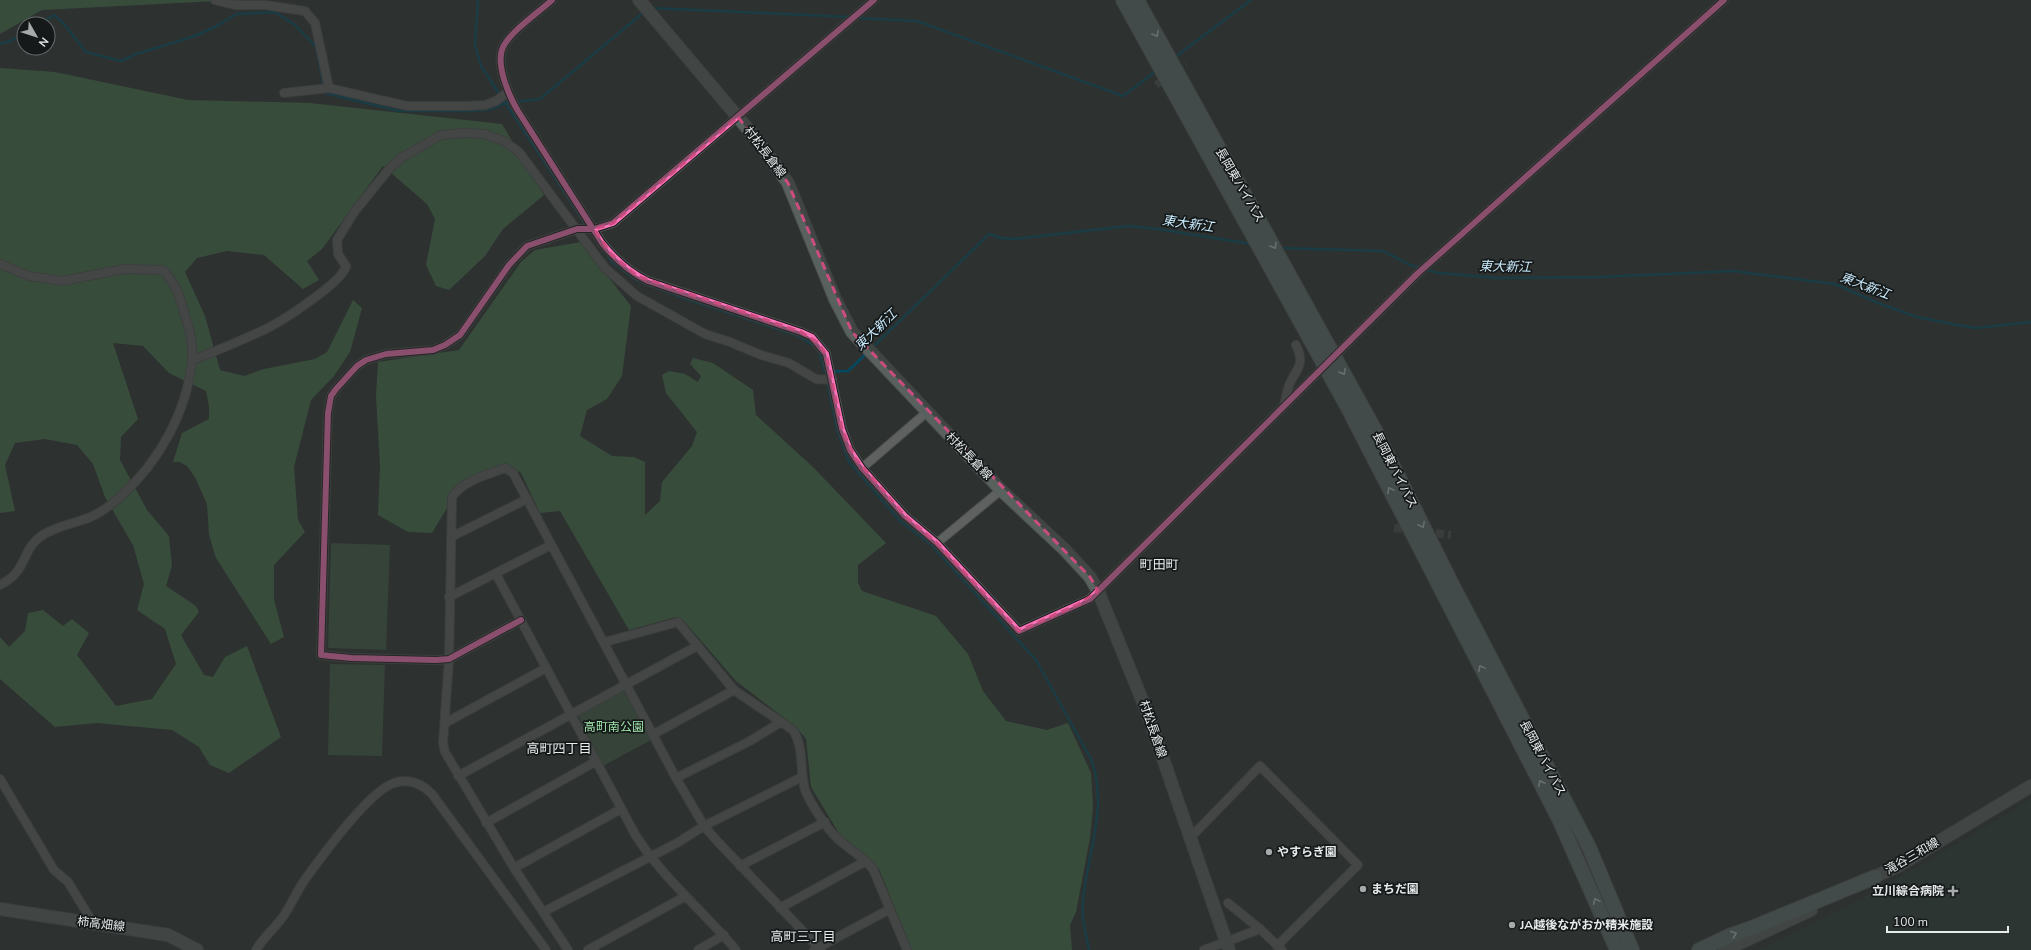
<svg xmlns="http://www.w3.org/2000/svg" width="2031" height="950" font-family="'Nunito Sans','Noto Sans JP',sans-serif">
  <rect width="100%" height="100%" fill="#2d3130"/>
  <path fill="#2d3a39" d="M 2031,799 L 2031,950 L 1759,950 L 1834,913 L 1916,868 Z"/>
  <g fill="#3f5943">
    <path d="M 331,543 L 390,545 L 386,650 L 328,648 Z"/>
    <path d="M 330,664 L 385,665 L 382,756 L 328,755 Z"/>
    <path d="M 624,691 L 651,740 L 603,766 L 578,715 Z"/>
  </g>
  <g fill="#456d4d">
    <path d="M 0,0 L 238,0 L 42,10 L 0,34 Z"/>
    <path d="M 0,68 L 55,72 L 188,100 L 310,103 L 502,124 L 544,195 L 503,229 L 485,256 L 449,290 L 436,286 L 426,265 L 435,219 L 427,204 L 383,166 L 322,249 L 307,261 L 319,280 L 303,289 L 264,255 L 227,251 L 197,258 L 185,272 L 205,316 L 220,370 L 244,376 L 264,369 L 315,359 L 327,352 L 353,300 L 362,308 L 350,352 L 334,376 L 311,400 L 294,467 L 298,520 L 305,532 L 274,565 L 274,600 L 284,637 L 271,644 L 216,558 L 209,535 L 207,504 L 195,477 L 187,466 L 180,462 L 173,462 L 182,433 L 209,419 L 209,406 L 206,391 L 169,373 L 143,346 L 113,343 L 138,419 L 121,437 L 120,460 L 147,510 L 169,536 L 172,566 L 166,586 L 196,606 L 199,612 L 181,635 L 204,675 L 213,677 L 225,657 L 247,646 L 281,737 L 229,773 L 210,765 L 199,747 L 172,730 L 97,723 L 55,727 L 0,679 L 0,637 L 9,647 L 25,631 L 28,613 L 43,610 L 63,626 L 72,619 L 89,633 L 77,655 L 116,706 L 152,699 L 176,664 L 165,629 L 137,610 L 144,584 L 133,545 L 105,497 L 93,464 L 77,445 L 45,439 L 15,443 L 5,465 L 15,511 L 0,513 Z"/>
    <path d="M 581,242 L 631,306 L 622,376 L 607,399 L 587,410 L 580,436 L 612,456 L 634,457 L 645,462 L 645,515 L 660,501 L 662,482 L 692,446 L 697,432 L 666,393 L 662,375 L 669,371 L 685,374 L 698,382 L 701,376 L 690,364 L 693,358 L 713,363 L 753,390 L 756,415 L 813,467 L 886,543 L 858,565 L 858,583 L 862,591 L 936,616 L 968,654 L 983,691 L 1006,721 L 1047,730 L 1068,723 L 1091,773 L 1093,807 L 1090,838 L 1076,912 L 1070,925 L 1072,950 L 912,950 L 879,869 L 840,835 L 811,787 L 806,739 L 797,728 L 736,681 L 683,620 L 676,617 L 629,630 L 560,511 L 540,513 L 521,473 L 509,465 L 499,467 L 455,487 L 449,496 L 447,508 L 432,533 L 408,532 L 378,515 L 380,466 L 376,396 L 378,362 L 459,350 L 521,262 L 535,250 Z"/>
  </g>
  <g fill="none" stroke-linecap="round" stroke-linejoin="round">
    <g stroke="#044960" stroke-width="2.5">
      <path d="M 478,0 L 475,45 L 481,66 L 587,227"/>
      <path d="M 651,8 L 850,17"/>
      <path d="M 857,18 L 917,21 L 1123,96 L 1156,71"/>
      <path d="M 39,24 L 54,15 L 64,24 L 86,52 L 121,61 L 136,54 L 192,37 L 215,27 L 236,14 L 275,12 L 295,25 L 316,47 L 325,93 L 399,111 L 474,111 L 491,109 L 506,103 L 540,99 L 644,12"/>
      <path d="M 0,44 L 10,41 L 24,34"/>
      <path d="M 1175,57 L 1251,0"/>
      <path d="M 600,246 L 612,262 L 636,280 L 683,298 L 798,336 L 814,346"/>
      <path d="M 1280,248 L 1383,251 L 1410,265 L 1421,268"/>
      <path d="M 1426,270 L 1439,273 L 1496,278 L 1598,277 L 1734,271 L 1835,284 L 1878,303 L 1917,317 L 1963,326 L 1976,328 L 2031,322"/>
      <path d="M 872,348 L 989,234 L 1001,238 L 1014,239 L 1129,226 L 1158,229 L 1251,244"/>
      <path d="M 818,349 L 825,373"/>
      <path d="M 825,372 L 848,371 L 867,353"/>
      <path d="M 827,382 L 837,430 L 849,462 L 900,521 L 930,544 L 1036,660 L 1091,759 C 1109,806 1087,854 1083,901 C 1081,918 1086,934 1089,950"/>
    </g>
    <g stroke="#494d4c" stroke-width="8" stroke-dasharray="8 4" stroke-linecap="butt">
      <path d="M 1156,85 L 1186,64"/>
      <path d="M 1394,528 L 1413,530"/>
      <path d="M 1424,532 L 1451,535"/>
    </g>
    <g stroke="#4c4f4e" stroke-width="10">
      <g id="minor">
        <path d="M 215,0 L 235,5 L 265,5 L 305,11 L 315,23 L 329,88"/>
        <path d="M 552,0 C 538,13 512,30 503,47 C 495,64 509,96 518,111 L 602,243 C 615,259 629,272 648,281 L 801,332 L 812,337 L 826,354 L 842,429 L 850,450 L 862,468 L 905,516 L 937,543 L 1019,631 L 1090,599 L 1417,274 L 1724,0"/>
        <path d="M 284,93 L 329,88 L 407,106 L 466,106 L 485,105 L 496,101 L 508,92"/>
        <path d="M 0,264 L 29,276 L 62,281 L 124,269 L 163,270 C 176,284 179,294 184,312 C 189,327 194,344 192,360 C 187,412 159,462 120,497 C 111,505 99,514 88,518 C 72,524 53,527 40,537 C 21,551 28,571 0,585"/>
        <path d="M 192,360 C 217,351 242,340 266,329 C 282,321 343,282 346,266 L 338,254 L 337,240 L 355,211 L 389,169 L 401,158 L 441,135 L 463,133 L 484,134 L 504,141 L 519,152 L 605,268 L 637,296 L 705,334 L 730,342 L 761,355 L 789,363 L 816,379 L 832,380"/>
        <path d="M 1284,405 C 1286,398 1287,390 1290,383 C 1298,367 1305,364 1296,345"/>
        <path d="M 862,468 L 927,412"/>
        <path d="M 451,537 L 527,499"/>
        <path d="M 937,543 L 1001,490"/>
        <path d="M 496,574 L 636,836 C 664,879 703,911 736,950"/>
        <path d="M 449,597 L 551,545"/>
        <path d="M 521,620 L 449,659 L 436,660 L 351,658 L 321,655 L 328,413 L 331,396 L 336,389 L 357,366 L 366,360 L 386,354 L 433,350 L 445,345 L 460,335 L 509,265 L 527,246 L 577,229 L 594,229 L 613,223 L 874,0"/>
        <path d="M 605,642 L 678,622 L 734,690 L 793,730 C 805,749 799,769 805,790 C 810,803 827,829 838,839 C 849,849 863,857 873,869 L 907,950"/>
        <path d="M 445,723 L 546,668"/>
        <path d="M 654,734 L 734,690"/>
        <path d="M 458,776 L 697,646"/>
        <path d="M 676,778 L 750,741 L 781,722"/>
        <path d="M 0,779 L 54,870 L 68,882 L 93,923"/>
        <path d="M 486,823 L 595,762"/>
        <path d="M 1190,838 L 1260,766 L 1358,865 L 1277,946"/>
        <path d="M 740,866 L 825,822"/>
        <path d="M 514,868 L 621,809"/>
        <path d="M 1228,903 L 1260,929"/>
        <path d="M 780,908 L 866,861"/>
        <path d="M 543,912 L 677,843 L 704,826 L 802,777"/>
        <path d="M 256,950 C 264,936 278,926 286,912 C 293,901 298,889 306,878 C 322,856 369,791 394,783 C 409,778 422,784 432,794 L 546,950"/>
        <path d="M 568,950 L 514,868 L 445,752 L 443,743 L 449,659 L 452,497 C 464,480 487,475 505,468 L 513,473 L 676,778 L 704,826 L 718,842 L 821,950"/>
        <path d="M 588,950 L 684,897"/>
        <path d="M 698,950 L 724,935"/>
        <path d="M 814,950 L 890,909"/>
        <path d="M 1204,950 L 1260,929 L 1282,950"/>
      </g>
    </g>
    <g stroke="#4c4f4e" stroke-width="14">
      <g id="secondary">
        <path d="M 639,0 L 758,141 L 788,183 L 835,299 L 852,332 L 1001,490 L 1064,549 L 1090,577 L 1098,591 L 1147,712 L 1229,950"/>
        <path d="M 1866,881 L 1898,866 L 2031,786"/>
        <path d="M 0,909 L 168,935 L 197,950"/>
        <path d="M 1725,950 L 1811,910"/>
      </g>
    </g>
    <g stroke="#4c4f4e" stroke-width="16">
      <g id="trunk">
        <path d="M 1123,0 L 1348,408 L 1559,819 L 1617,950"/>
        <path d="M 1137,0 L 1375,430 L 1453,586 L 1589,847 L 1632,950"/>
        <path d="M 1699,950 L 1731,935 L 1754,927 L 1875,877"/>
      </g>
    </g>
    <use href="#minor" stroke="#5f6161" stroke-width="8"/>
    <use href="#secondary" stroke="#59615f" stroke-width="12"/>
    <use href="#trunk" stroke="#5c6c68" stroke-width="14"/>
    <g stroke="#161919" stroke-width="8">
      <g id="cycleway">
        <path d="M 552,0 C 538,13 512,30 503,47 C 495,64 509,96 518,111 L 602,243 C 615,259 629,272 648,281 L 801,332 L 812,337 L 826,354 L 842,429 L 850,450 L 862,468 L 905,516 L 937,543 L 1019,631 L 1090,599 L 1417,274 L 1724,0"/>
        <path d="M 521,620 L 449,659 L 436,660 L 351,658 L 321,655 L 328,413 L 331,396 L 336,389 L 357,366 L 366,360 L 386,354 L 433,350 L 445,345 L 460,335 L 509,265 L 527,246 L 577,229 L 594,229 L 613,223 L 874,0"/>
      </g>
    </g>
    <use href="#cycleway" stroke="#fb73b8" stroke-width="6"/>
  </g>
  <defs><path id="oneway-chevron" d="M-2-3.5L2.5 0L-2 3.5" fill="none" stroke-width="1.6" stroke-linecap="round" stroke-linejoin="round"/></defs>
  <g stroke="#afb8b7">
    <use href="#oneway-chevron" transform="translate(1156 34) rotate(61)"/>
    <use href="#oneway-chevron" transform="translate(1274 246) rotate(61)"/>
    <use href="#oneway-chevron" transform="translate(1343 372) rotate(61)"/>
    <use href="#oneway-chevron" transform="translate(1390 490) rotate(-117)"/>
    <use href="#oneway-chevron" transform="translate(1422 525) rotate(63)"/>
    <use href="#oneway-chevron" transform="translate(1481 668) rotate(-118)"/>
    <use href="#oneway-chevron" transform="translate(1541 783) rotate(-117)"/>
    <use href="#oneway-chevron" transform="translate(1596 901) rotate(-114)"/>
    <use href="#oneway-chevron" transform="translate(1734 934) rotate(-20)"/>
  </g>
  <path d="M0 0H2031V950H0ZM 738,117 L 788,183 L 852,332 L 1090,577 L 1098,591 L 1079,604 L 1019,631 L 937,543 L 905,516 L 855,458 L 842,429 L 826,354 L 817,342 L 801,332 L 637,276 L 611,254 L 594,229 L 613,223 Z" fill="#2d3130" fill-opacity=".55" fill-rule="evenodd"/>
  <path fill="none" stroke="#cb4d7f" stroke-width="3" stroke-dasharray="8 5" stroke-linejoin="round" d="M 738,117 L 788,183 L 852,332 L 1090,577 L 1098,591 L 1079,604 L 1019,631 L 937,543 L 905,516 L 855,458 L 842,429 L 826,354 L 817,342 L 801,332 L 637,276 L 611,254 L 594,229 L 613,223 Z"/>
  <g fill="#a6aaaa" stroke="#161919" stroke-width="1.5">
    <circle cx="1269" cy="852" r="4"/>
    <circle cx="1363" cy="889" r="4"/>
    <path d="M1951 885h4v4h4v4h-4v4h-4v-4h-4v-4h4z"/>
    <circle cx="1512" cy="925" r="4"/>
  </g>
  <g text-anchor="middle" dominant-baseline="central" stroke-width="3.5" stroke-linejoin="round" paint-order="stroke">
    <g font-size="12" fill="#e7ebeb" stroke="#161919">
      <text transform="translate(765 152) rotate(53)">村松長倉線</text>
      <text transform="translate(1240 185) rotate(60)">長岡東バイパス</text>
      <text transform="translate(969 456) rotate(46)">村松長倉線</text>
      <text transform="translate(1395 470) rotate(63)">長岡東バイパス</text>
      <text transform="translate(1153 729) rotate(71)">村松長倉線</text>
      <text transform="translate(1543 758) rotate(62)">長岡東バイパス</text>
      <text transform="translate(1912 856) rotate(-30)">滝谷三和線</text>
      <text transform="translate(101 924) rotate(7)">柿高畑線</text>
    </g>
    <g font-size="12" fill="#9fe5aa" stroke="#161919">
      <text x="614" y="727">高町南公園</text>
    </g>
    <g font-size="12" font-weight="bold" fill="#e7ebeb" stroke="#161919" text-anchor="start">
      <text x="1277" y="852">やすらぎ園</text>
      <text x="1371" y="889">まちだ園</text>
      <text x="1944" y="891" text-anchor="end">立川綜合病院</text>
      <text x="1520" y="925">JA越後ながおか精米施設</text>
    </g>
    <g font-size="13" font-style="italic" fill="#c8eafc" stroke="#161919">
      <text transform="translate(1188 224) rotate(8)">東大新江</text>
      <text transform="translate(1505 267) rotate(1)">東大新江</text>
      <text transform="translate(1865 286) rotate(21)">東大新江</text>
      <text transform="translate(876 330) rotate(-44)">東大新江</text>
    </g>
    <g font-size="13" fill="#e7ebeb" stroke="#161919">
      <text x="1159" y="565">町田町</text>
      <text x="559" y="749">高町四丁目</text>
      <text x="803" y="937">高町三丁目</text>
    </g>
  </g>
  <g transform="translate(36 36) rotate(129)"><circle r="19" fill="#161919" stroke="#6a6d6d"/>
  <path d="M0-3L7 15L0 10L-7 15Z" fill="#a6aaaa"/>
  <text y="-6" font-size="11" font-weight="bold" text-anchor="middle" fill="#e7ebeb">N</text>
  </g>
  <path d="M1887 926v6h121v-6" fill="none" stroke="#e7ebeb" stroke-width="2"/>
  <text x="1893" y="926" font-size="12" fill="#e7ebeb" stroke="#161919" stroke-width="3" paint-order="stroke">100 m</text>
</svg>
